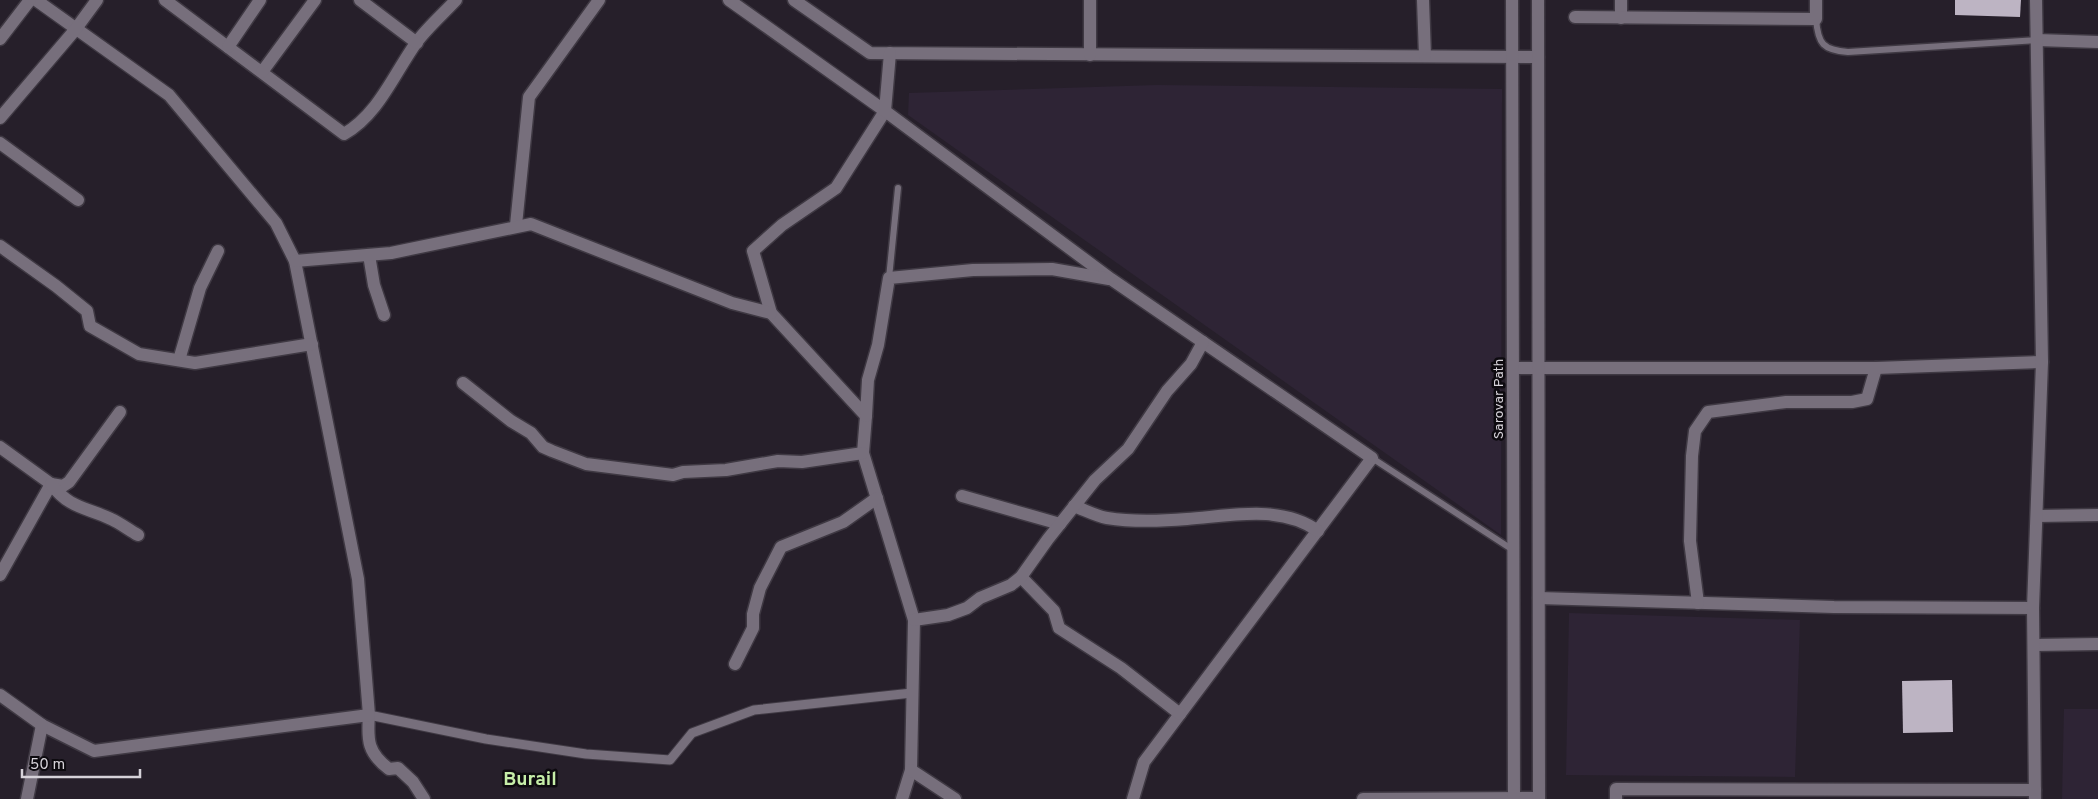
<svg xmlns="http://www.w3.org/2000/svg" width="2098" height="799" font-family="Overpass,sans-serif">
  <rect width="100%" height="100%" fill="#261f2a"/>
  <g fill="#2e2435">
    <path d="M 1157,85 L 1502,89 L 1501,535 L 908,115 L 909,93 Z"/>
    <path d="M 1569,613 L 1800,620 L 1795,777 L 1566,775 Z"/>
    <path d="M 2064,709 L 2098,709 L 2098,799 L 2062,799 Z"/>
  </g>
  <g fill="#bdb4c3">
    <path d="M 1955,0 L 2021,0 L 2020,17 L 1955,15 Z"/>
    <path d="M 1952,680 L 1953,732 L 1903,733 L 1902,681 Z"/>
  </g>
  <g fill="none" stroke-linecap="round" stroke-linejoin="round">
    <g stroke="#3f3943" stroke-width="9">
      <g id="service">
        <path d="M 1816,19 C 1818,44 1823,50 1848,52 L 2037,40"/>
        <path d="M 889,278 L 898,188"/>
        <path d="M 1372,458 L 1513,550"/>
      </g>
    </g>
    <g stroke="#3f3943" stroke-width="11">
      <path id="pedestrian" d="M 369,715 L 486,739 L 586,754 L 670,760 L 692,733 L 754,710 L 912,693"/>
    </g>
    <g stroke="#3f3943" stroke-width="15">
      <g id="minor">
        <path d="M 36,0 L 169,95 L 276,223 L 295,261 L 358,579 L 369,715 C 367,741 368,753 389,769 L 398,768 L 413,782 L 424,799"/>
        <path d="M 165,0 L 344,134 C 378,115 394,74 416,43 C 427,28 443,14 456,0"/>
        <path d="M 360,0 L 417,43"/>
        <path d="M 729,0 L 885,111 L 836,188 L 782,225 L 753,251 L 771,313 L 866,416 L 863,453 L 914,620 L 911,770 L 902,799"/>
        <path d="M 794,0 L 870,53 L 1538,57"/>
        <path d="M 1423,0 L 1425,56"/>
        <path d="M 1621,0 L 1621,18"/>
        <path d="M 1575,17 L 1816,19 L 1816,0"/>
        <path d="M 0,39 L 30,0"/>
        <path d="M 228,47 L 260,0"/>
        <path d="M 890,53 L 885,111 L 1111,279 L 1372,458 L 1144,762 L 1133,799"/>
        <path d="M 1090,55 L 1090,0"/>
        <path d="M 262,72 L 315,0"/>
        <path d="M 0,118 L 75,30 L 97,0"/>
        <path d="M 0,143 L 78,200"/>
        <path d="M 516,225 L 529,97 L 599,0"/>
        <path d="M 0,246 L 56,286 L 87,311 L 90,326 L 139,354 L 195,363 L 312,344"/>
        <path d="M 369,255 L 374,285 L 384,315"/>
        <path d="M 295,261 L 391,253 L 531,224 L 732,303 L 771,313"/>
        <path d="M 179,360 L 200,288 L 218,251"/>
        <path d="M 463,383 L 511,421 L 531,433 L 543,447 L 552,451 L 586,464 L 673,475 L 683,472 L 726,470 L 778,461 L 802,462 L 863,453"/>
        <path d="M 866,416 L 868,380 L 878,345 L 889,278 L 973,270 L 1052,269 L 1109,279"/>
        <path d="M 0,447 L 51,484 L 0,575"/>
        <path d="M 51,484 L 63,486 L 69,482 L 120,412"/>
        <path d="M 51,484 C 70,509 86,507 111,519 C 120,523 129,530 138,535"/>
        <path d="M 962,496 L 1060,524"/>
        <path d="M 1074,506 C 1085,510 1096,516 1107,518 C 1132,522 1162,521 1187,519 C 1229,516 1281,504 1318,531"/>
        <path d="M 2037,516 L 2098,515"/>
        <path d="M 1021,577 L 1054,611 L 1059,628 L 1121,668 L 1180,714"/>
        <path d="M 1539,598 L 1834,607 L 2033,608"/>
        <path d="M 1698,603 L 1690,541 L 1692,456 L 1695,431 L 1708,412 L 1786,402 L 1852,402 L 1867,399 L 1876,368"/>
        <path d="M 914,620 L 948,615 L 967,608 L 980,598 L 1011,585 L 1021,577 L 1048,539 L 1095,480 L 1128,449 L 1167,391 L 1191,364 L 1203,342"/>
        <path d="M 2035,645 L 2098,644"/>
        <path d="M 735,664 L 753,628 L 753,614 L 760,588 L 781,547 L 843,522 L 877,498"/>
        <path d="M 0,695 L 42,725 L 94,751 L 369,715"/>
        <path d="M 911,770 L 955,799"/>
        <path d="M 27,799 L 42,725"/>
        <path d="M 1363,799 L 1539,798"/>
        <path d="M 1616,799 L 1616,789 L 2035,790"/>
      </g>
    </g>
    <g stroke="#3f3943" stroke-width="15">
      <g id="tertiary">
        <path d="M 2037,40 L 2098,42"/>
        <path d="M 1514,368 L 1876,368 L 2042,362"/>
        <path d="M 2035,799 L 2033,608 L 2042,362 L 2036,0"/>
      </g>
    </g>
    <g stroke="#3f3943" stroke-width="15">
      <g id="secondary">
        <path d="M 1512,0 L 1514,799"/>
        <path d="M 1538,0 L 1539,799"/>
      </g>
    </g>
    <use href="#service" stroke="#776f7c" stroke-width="6"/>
    <use href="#pedestrian" stroke="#776f7c" stroke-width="9"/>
    <use href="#minor" stroke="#776f7c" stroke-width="12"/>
    <use href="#tertiary" stroke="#776f7c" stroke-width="12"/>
    <use href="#secondary" stroke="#776f7c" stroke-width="12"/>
  </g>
  <g text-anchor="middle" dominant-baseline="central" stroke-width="5" stroke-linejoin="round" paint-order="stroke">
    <g font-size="14" fill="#d6d2d9" stroke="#0d0a0f">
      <text transform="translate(1499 399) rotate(-90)">Sarovar Path</text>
    </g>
    <g font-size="19" font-weight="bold" fill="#c6eda8" stroke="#0d0a0f">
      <text x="530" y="780">Burail</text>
    </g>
  </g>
  <path d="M22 769v8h118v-8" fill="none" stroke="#d6d2d9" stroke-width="2.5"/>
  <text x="30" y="769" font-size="15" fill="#d6d2d9" stroke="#0d0a0f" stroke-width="4" paint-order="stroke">50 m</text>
</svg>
